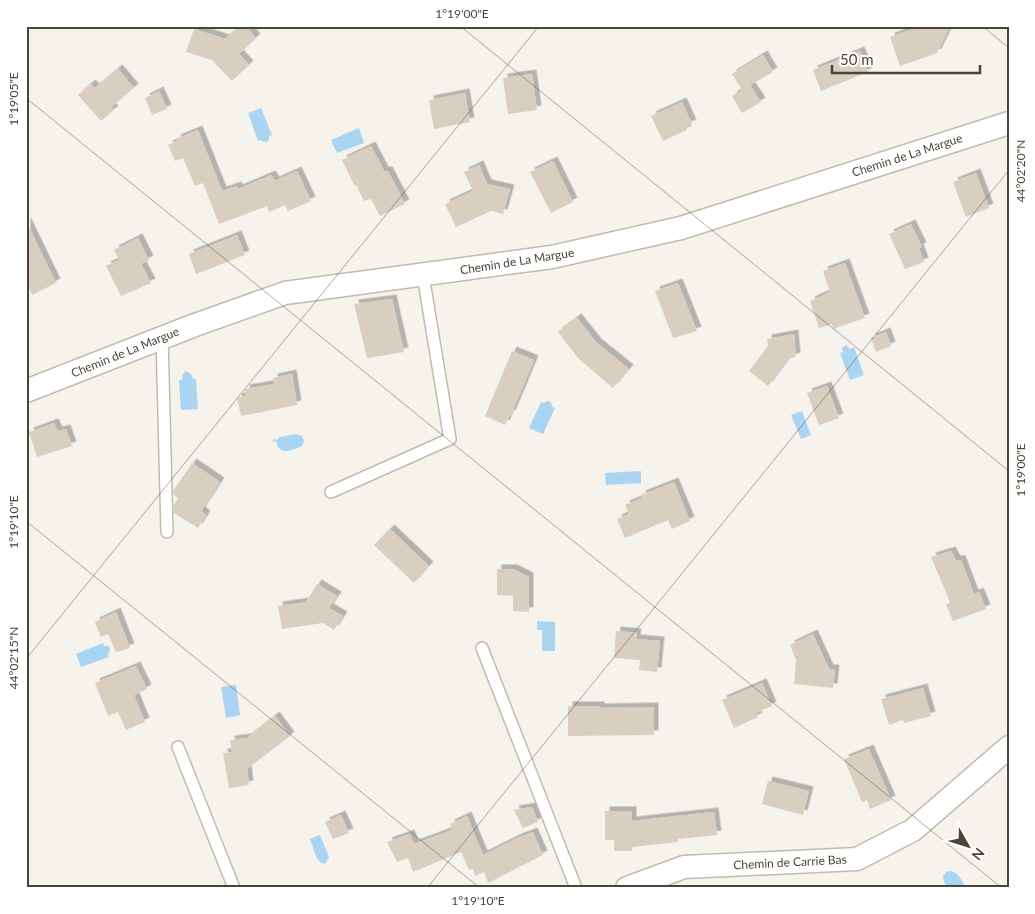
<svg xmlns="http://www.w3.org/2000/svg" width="1035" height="914" font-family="Lato,sans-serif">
  <defs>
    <filter id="shadow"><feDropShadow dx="4.5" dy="-4.5" stdDeviation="0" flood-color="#0004"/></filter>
  </defs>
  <rect width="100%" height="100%" fill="#f6f3ec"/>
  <g fill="#a9d4f2">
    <path d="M 261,108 L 272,135 L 269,136 L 269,140 L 266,142 L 262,141 L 261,140 L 258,141 L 248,113 Z"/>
    <path d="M 359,128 L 364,143 L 337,153 L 331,140 Z"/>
    <path d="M 846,345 L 850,349 L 854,347 L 864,375 L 850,380 L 840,353 L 843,352 L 842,348 Z"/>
    <path d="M 186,371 L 191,374 L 193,379 L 196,379 L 198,409 L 181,410 L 179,380 L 182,380 L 183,374 Z"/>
    <path d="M 547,401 L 551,402 L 552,407 L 555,408 L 543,434 L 529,428 L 541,402 L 544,403 Z"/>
    <path d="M 802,411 L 811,435 L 801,439 L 791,415 Z"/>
    <path d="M 296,434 L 302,436 L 304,441 L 302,446 C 294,450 277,456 277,442 L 275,441 L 272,442 L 274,439 L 277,440 L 280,437 Z"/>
    <path d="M 641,471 L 641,483 L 606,485 L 605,473 Z"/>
    <path d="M 537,621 L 555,622 L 555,651 L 542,651 L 542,630 L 537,630 Z"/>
    <path d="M 103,643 L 104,646 L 108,646 L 110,648 L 109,653 L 107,654 L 109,657 L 81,667 L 76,654 Z"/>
    <path d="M 236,685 L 240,715 L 226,718 L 221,687 Z"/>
    <path d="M 320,835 L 329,857 L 325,864 C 315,862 314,848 310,839 Z"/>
    <path d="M 949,871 C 958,871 962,881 966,888 L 948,888 L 944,882 L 943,876 L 946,872 Z"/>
  </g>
  <g fill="#d8cfc1" filter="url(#shadow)">
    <path d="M 239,26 L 245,26 L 256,38 L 239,54 L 249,65 L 232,81 L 212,60 L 186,52 L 194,29 L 225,39 Z"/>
    <path d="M 922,26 L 950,26 L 937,53 L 900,66 L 890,37 Z"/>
    <path d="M 860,51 L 868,72 L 821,91 L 813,70 Z"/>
    <path d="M 763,55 L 773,72 L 750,85 L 761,102 L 742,113 L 732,96 L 742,90 L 732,74 Z"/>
    <path d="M 118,69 L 134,88 L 111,107 L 114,110 L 101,121 L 78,95 L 91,84 L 95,88 Z"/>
    <path d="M 532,74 L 537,110 L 508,114 L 503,78 Z"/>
    <path d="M 159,91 L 167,109 L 152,115 L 145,98 Z"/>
    <path d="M 465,93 L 470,122 L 434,129 L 429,100 Z"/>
    <path d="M 682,102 L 692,124 L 686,126 L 687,130 L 663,141 L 651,116 Z"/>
    <path d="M 198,130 L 222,191 L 237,186 L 238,189 L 271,175 L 275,181 L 297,171 L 311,201 L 288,211 L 285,205 L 269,212 L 267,206 L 219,224 L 203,183 L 195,186 L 183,158 L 175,161 L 168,145 L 177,141 L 176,139 Z"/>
    <path d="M 371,146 L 384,171 L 388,171 L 405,204 L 380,216 L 371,199 L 364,201 L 356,185 L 354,185 L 342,160 Z"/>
    <path d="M 553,161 L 573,202 L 551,213 L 530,172 Z"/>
    <path d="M 479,165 L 487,184 L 510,189 L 503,214 L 491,211 L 456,227 L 445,204 L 473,191 L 464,172 Z"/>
    <path d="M 976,173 L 989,208 L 966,217 L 953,182 Z"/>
    <path d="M 26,221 L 56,283 L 32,295 L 26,283 Z"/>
    <path d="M 911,224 L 922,247 L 919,248 L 924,262 L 905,269 L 889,234 Z"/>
    <path d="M 237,235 L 245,255 L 196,274 L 189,254 Z"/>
    <path d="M 138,238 L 149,260 L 141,264 L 151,283 L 121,296 L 106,266 L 119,260 L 114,250 Z"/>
    <path d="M 845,263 L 865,318 L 833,329 L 832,324 L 819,328 L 810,301 L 830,292 L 823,271 Z"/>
    <path d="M 678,283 L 697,331 L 673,338 L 655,291 Z"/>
    <path d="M 392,299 L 404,352 L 367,358 L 354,304 Z"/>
    <path d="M 577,318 L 597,343 L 629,369 L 613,388 L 579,359 L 558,332 Z"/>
    <path d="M 886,332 L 891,346 L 876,352 L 871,338 Z"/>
    <path d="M 794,334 L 796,357 L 788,359 L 768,386 L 749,371 L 768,346 L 767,339 Z"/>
    <path d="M 512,351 L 534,360 L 511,415 L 510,414 L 505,425 L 485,416 Z"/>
    <path d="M 292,374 L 297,405 L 241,416 L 237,398 L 246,396 L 245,389 L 274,384 L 273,378 Z"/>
    <path d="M 827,386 L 839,418 L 819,425 L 807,393 Z"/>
    <path d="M 54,423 L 58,431 L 66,429 L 72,446 L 37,457 L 29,432 Z"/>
    <path d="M 192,463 L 220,482 L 201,511 L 206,515 L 198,528 L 174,513 L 174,505 L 178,498 L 174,495 L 173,491 Z"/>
    <path d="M 674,482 L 690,521 L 672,529 L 668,520 L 625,538 L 617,519 L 629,514 L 625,505 L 642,498 L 641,495 Z"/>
    <path d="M 390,529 L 429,566 L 414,583 L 374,545 Z"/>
    <path d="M 951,551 L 956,560 L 961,560 L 974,594 L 979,592 L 986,609 L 953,621 L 946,605 L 950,602 L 931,557 Z"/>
    <path d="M 497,569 L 513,569 L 529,577 L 529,612 L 513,611 L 513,596 L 497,595 Z"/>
    <path d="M 317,584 L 337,596 L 329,608 L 343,616 L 334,630 L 323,623 L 282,629 L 278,606 L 306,602 Z"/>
    <path d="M 116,612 L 130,648 L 116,652 L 108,634 L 101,637 L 95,622 Z"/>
    <path d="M 616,631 L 637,633 L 636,639 L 660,641 L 657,672 L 639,670 L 640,660 L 614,658 Z"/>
    <path d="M 813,634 L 829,669 L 835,669 L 833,688 L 794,684 L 796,660 L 790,645 Z"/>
    <path d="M 136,666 L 147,689 L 134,695 L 145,722 L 126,730 L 118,712 L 108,716 L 95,683 Z"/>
    <path d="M 762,683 L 772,706 L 756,713 L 758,717 L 734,728 L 722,700 Z"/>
    <path d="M 923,688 L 931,716 L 904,723 L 903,720 L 889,725 L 881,699 Z"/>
    <path d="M 568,706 L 600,706 L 600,708 L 654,707 L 654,735 L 568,736 Z"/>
    <path d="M 275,716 L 290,736 L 247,769 L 249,785 L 229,788 L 223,753 L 232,752 L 230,740 L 247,738 Z"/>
    <path d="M 869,749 L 891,800 L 870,809 L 867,800 L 862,802 L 844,759 Z"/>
    <path d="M 768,781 L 809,791 L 803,815 L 762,804 Z"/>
    <path d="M 532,807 L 538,822 L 523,828 L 514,810 Z"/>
    <path d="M 605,811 L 632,811 L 632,821 L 714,812 L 717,835 L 678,839 L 678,842 L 632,847 L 632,851 L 614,851 L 614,840 L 605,840 Z"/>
    <path d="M 341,815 L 349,833 L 333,839 L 325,822 Z"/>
    <path d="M 467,816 L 483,855 L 515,839 L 533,832 L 543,855 L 488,883 L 484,872 L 475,876 L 473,869 L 469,870 L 461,852 L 413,872 L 408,858 L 397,862 L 387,842 L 410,834 L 414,844 L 452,830 L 450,824 Z"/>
  </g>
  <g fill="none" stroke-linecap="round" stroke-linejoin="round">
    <g stroke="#c2bbae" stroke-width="14">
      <g id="lane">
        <path d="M 162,337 L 167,532"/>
        <path d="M 331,492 L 450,439 L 423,275"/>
        <path d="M 482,648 L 576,888"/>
        <path d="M 178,747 L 234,888"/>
      </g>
    </g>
    <g stroke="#c2bbae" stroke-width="25">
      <g id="street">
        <path d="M 26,391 L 195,325 L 285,293 L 552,257 L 681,228 L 1009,123"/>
        <path d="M 627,888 L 684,867 L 857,859 L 913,830 L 1009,747"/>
      </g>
    </g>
    <use href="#lane" stroke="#fff" stroke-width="11"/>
    <use href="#street" stroke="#fff" stroke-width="22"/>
  </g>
  <path fill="none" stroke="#4b4439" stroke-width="1" stroke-opacity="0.45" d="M 460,26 L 1009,471M 982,26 L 1009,48M 26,98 L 1002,888M 26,521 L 480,888M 26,659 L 539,26M 427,888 L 1009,170"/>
  <g text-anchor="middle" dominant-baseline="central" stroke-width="4" stroke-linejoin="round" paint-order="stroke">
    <g font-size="12" fill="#4b4439" stroke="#fff">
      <text transform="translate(907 155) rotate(-18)">Chemin de La Margue</text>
      <text transform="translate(517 261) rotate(-9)">Chemin de La Margue</text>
      <text transform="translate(125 352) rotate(-22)">Chemin de La Margue</text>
      <text transform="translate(790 862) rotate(-3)">Chemin de Carrie Bas</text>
    </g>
  </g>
  <rect width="1035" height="914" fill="none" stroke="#ffffff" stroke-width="55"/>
  <g transform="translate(968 846) rotate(129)" stroke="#ffffff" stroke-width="4" paint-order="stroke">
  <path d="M0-4L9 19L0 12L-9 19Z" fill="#4b4439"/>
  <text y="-8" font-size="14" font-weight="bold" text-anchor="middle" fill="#4b4439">N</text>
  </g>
  <path d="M832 65v8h148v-8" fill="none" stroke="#4b4439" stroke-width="2.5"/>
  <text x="840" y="65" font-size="15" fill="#4b4439" stroke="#ffffff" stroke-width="4" paint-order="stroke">50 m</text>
  <rect x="28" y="28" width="980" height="858" fill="none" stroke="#4b4439" stroke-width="2"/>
  <g font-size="12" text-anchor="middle" fill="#4b4439">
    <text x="462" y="18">1°19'00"E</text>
    <text transform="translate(14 99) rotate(-90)" y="4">1°19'05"E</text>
    <text transform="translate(1021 171) rotate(-90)" y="4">44°02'20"N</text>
    <text transform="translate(1021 470) rotate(-90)" y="4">1°19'00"E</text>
    <text transform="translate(14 522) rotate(-90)" y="4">1°19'10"E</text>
    <text transform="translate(14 658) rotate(-90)" y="4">44°02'15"N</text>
    <text x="478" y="905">1°19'10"E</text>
  </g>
</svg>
